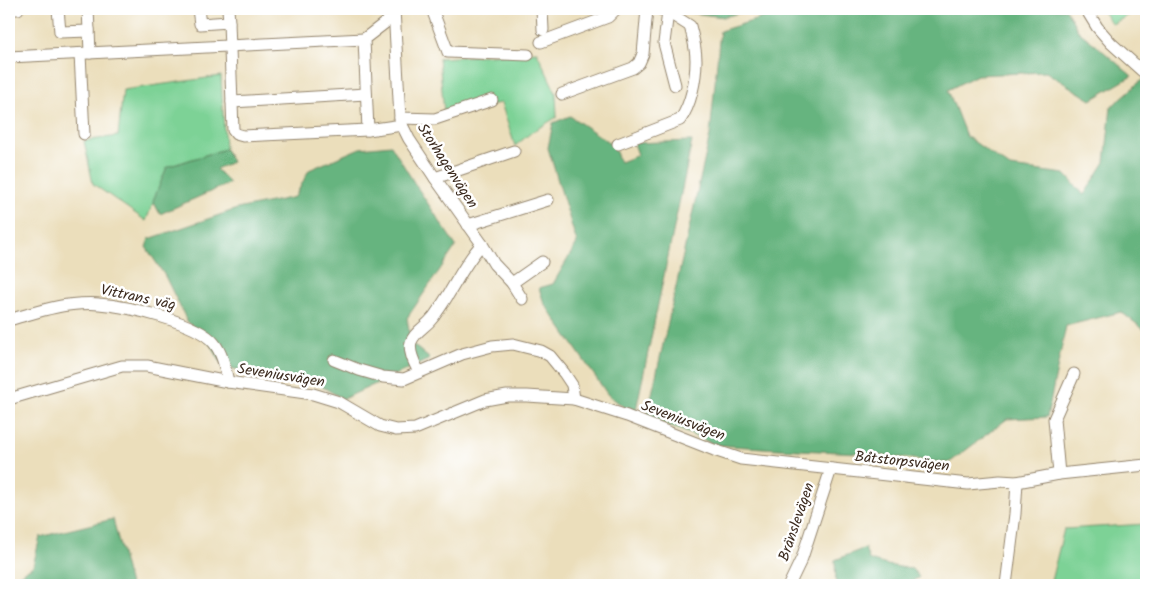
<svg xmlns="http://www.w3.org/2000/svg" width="1155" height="594" font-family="Kalam,sans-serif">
  <rect width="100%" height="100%" fill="#fff"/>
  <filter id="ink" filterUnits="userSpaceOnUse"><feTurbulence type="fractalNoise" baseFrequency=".02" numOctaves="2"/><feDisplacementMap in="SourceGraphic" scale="10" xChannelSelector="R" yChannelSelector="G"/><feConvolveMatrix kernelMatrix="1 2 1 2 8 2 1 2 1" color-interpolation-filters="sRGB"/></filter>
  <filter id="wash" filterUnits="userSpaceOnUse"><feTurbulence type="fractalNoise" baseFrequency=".0096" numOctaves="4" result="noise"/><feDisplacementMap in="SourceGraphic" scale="20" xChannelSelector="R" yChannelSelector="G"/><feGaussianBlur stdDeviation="1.12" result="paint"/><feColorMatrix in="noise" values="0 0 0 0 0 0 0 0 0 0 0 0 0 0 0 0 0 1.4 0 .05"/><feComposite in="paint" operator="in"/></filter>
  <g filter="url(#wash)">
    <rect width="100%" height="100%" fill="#ebdebb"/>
    <g fill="#7dd296" stroke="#5c7e5a">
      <path d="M 1101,9 L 1141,9 L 1112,24 Z"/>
      <path d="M 537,52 L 556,93 L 557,117 L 532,132 L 515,146 L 501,103 L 444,112 L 439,58 Z"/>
      <path d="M 221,76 L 225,149 L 167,167 L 146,221 L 93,184 L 84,141 L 118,136 L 123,90 Z"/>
      <path d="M 1146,524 L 1146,585 L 1050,585 L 1064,529 Z"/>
    </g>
    <g fill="#66b47f" stroke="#506f4e">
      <path d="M 682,9 L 754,9 L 724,17 L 692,13 Z"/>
      <path d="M 793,9 L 1066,9 L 1078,31 L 1097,46 L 1132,76 L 1091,100 L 1046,72 L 977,75 L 948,90 L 966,136 L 1010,167 L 1065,174 L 1084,195 L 1105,162 L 1111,107 L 1143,79 L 1146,82 L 1146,331 L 1121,312 L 1066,326 L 1047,417 L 1007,419 L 949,463 L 860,453 L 779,449 L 716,445 L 647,416 L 710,135 L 720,31 L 781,12 Z"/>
      <path d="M 570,116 L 613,145 L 620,162 L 638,155 L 634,143 L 692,141 L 635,415 L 608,395 L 544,303 L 539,288 L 553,284 L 577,243 L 548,148 L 553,123 Z"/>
      <path d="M 391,145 L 415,184 L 456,246 L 407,318 L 411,343 L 430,359 L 343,399 L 316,383 L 223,367 L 213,348 L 187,321 L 165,276 L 146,247 L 149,239 L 237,209 L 295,197 L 309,170 L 360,148 Z"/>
      <path d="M 225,149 L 232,162 L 216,169 L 230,183 L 160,214 L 153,201 L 167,167 Z"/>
      <path d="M 113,519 L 130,585 L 13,585 L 9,582 L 33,566 L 40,537 Z"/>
      <path d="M 865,548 L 869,560 L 887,565 L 912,569 L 919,577 L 907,585 L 836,585 L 835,560 Z"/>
    </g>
  </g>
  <g filter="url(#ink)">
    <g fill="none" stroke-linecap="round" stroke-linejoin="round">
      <g stroke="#93846c" stroke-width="13">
        <g id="minor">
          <path d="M 9,9 L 18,9"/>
          <path d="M 58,9 L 60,32 L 89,31 L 88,9"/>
          <path d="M 198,9 L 200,24 L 229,22 L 228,9"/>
          <path d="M 394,9 L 400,118 L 402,125 L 409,139 L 435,178 L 482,244 L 494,264 L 512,283 L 522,299"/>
          <path d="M 432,9 L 448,52 L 528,55"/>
          <path d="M 542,9 L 543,30"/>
          <path d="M 1086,9 L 1097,27 L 1111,43 L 1141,70 L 1146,74"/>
          <path d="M 668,12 L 664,43 L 675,85"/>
          <path d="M 394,16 L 364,39 L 368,130 L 402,125"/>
          <path d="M 229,22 L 233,130 L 236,134 L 243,136 L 368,130"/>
          <path d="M 89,29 L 90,53"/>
          <path d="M 541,42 L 608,17 L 616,9"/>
          <path d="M 80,54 L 84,134"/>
          <path d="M 9,57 L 364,39"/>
          <path d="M 562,94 L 633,68 L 639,63 L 643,54 L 647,9"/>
          <path d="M 232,102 L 366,94"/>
          <path d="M 400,118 L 435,119 L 492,100"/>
          <path d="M 618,144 L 680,120 C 691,105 696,79 696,60 C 696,49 693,37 690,26 L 668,12 L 660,9"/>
          <path d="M 435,178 L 514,151"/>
          <path d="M 468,225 L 548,200"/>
          <path d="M 512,283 L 542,262"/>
          <path d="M 9,320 C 27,315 50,307 68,305 C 78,304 90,303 99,304 C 126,306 197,322 214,343 C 223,354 225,368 228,382"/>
          <path d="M 334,360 L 359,370 L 383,377 L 404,379 L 462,354 L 492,346 L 513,344 L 541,351 L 550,356 L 564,373 L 572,385 L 574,399"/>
          <path d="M 419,372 C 415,364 408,352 411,342 C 414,333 423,328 429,322 C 433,318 436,314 439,309 C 454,288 464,263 482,244"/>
          <path d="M 9,399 L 122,366 L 147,366 L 228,382 L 313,394 L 339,402 L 380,426 L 396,430 L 415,429 L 485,400 L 507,396 L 527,396 L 574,399 L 627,416 L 714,450 L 741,459 L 968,484 L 1000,481 L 1017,482 L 1059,474 L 1146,465"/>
          <path d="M 1059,474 L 1054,419 L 1074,374"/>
          <path d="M 789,585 L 802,558 L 831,469"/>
          <path d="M 1006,585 L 1015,514 L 1017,482"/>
        </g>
      </g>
      <use href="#minor" stroke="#fff" stroke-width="11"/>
    </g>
  </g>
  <g text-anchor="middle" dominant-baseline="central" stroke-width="5" stroke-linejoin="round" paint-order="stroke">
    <g font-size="15" fill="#3b2a1e" stroke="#fff">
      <text transform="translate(447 166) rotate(57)">Storhagenvägen</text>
      <text transform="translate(138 298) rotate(12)">Vittrans väg</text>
      <text transform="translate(281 376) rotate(9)">Seveniusvägen</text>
      <text transform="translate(683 421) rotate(21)">Seveniusvägen</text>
      <text transform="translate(902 462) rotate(6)">Båtstorpsvägen</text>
      <text transform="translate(797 522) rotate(-71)">Bränslevägen</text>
    </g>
  </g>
  <rect width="1155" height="594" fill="none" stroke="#fff" stroke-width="30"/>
</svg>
